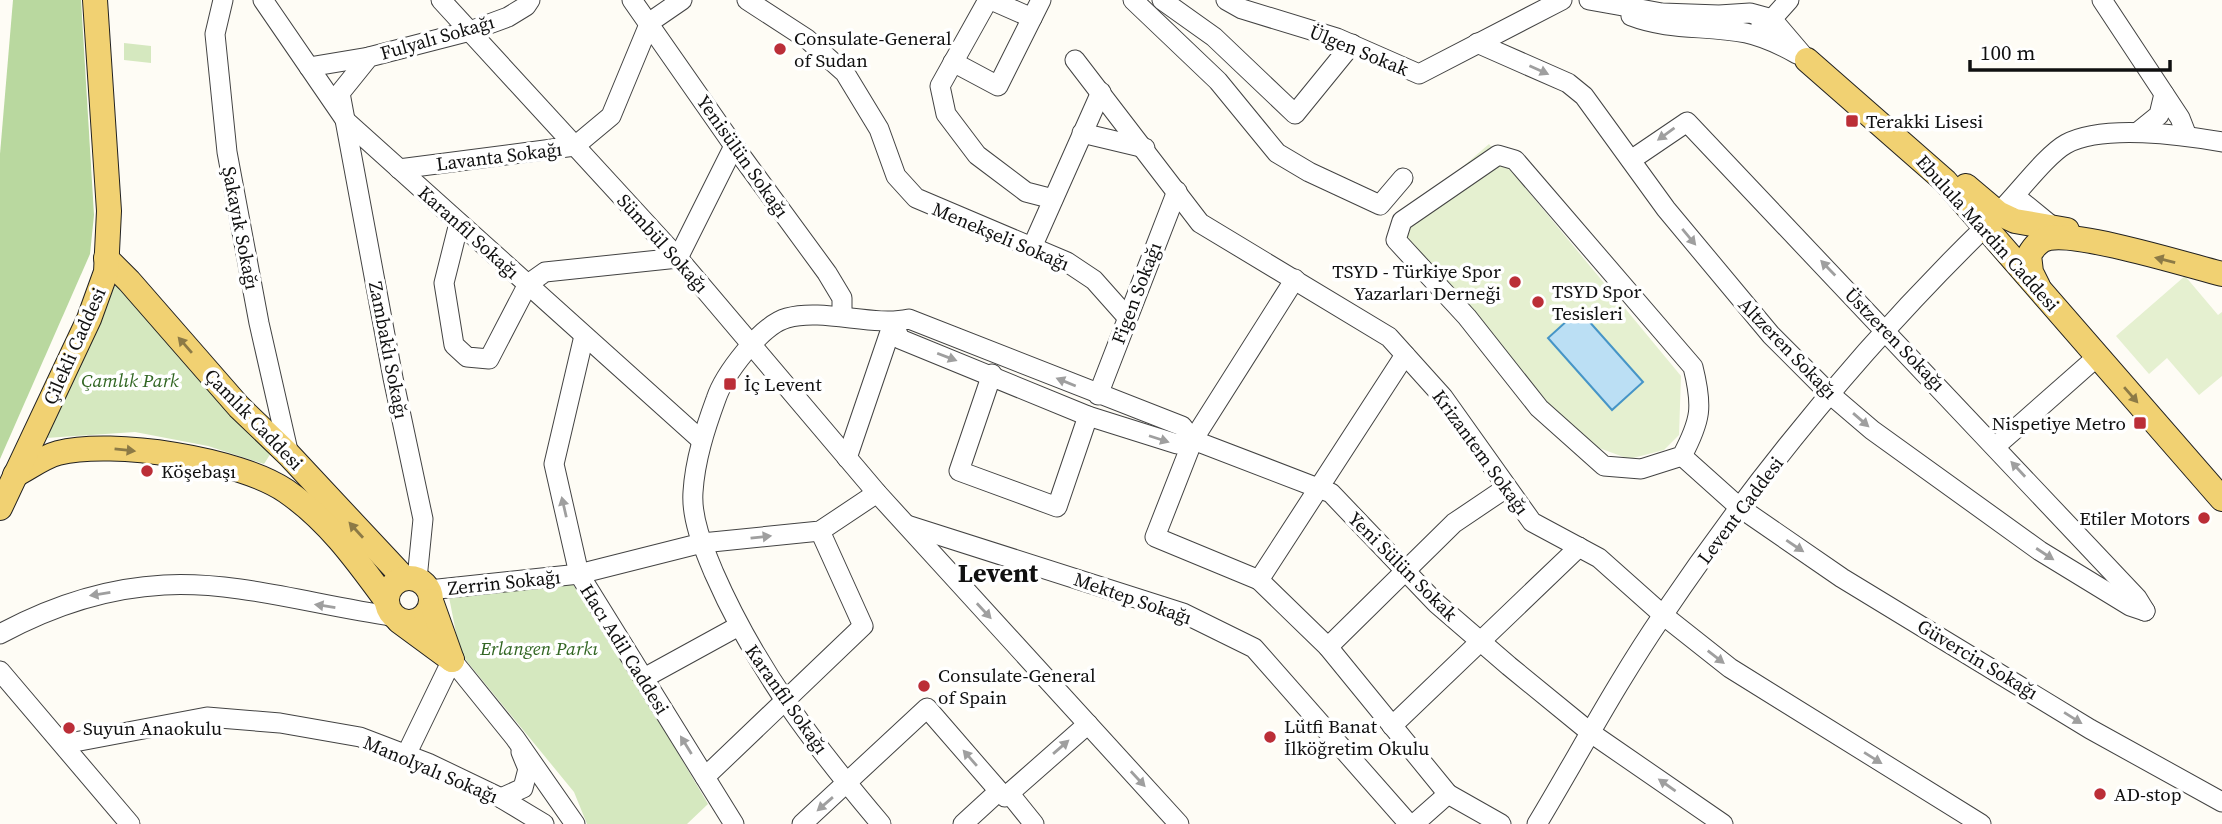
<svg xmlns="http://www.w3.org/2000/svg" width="2222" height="824" font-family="'Source Serif 4',serif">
  <rect width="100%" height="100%" fill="#fefcf5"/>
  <g fill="#d5e8bf">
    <path d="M 124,43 L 151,46 L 151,63 L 124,60 Z"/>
    <path d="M 118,279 C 166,341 213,400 271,453 L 264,464 L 208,446 L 135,432 L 46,438 Z"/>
    <path d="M 570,580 L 639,687 L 708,804 L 687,824 L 587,824 L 574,792 L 460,653 L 449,597 Z"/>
  </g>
  <path fill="#b9d89f" d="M 13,0 L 81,0 L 94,215 L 90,254 L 0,459 L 0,154 Z"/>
  <g fill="#e5f0d0">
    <path d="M 1489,144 L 1681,376 L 1679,435 L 1664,450 L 1629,459 L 1591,445 L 1535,391 L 1392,228 Z"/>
    <path d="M 2185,276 L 2218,315 L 2222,312 L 2222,376 L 2199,395 L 2167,358 L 2149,374 L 2116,336 Z"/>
  </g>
  <path fill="#bbdff4" stroke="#4695c7" stroke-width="2" d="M 1579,310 L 1643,382 L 1612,410 L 1548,338 Z"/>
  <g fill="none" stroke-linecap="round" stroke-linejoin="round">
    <g stroke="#434343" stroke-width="21">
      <g id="minor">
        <path d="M 223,0 L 215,34 L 227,152 L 259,323 L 289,455"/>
        <path d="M 263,0 L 346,121 L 701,440"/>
        <path d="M 441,0 L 678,258 L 877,493 L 1179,824"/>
        <path d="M 632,0 L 734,146 L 827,273 L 842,298 L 842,316"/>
        <path d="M 747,0 L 807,39 L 845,73 L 879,129 L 896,176 L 916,198 L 1067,262 L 1094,280 L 1126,316"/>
        <path d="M 988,0 L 940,86 L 946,114 L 977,155 L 1026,192 L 1053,199"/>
        <path d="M 991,0 L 1032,18"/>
        <path d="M 1133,0 L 1218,81 L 1277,153 L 1309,172 L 1380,205 L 1403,178"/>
        <path d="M 1162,0 L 1214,37 L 1295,114 L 1352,44"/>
        <path d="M 1226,0 L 1242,9 L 1337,38 L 1419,74 L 1562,0"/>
        <path d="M 1589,0 L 1662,13 L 1719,15 L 1750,13 L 1772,19 L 1807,60"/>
        <path d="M 2102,0 L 2180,118 L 2187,136"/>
        <path d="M 1631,16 C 1670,31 1706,25 1746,33 C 1764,37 1781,45 1797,54"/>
        <path d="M 1761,25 L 1772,19 L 1789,0"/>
        <path d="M 1477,43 L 1568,83 L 1584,96 L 1666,209 L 1771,335 L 1831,395 L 1872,430 L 2040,551 L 2130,606 L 2145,611"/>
        <path d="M 1075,60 L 1200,223 L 1389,337 L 1443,397 L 1532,522 L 1599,558 L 1663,615 L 1730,668 L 1981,824"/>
        <path d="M 953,62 L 998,86 L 1041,0"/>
        <path d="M 309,67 L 369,57"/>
        <path d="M 2138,132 L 2159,115 L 2164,94"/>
        <path d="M 1082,133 L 1145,148"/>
        <path d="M 1498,155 L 1515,160 L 1693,367 C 1703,407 1701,420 1682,456 L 1641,469 L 1604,466 L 1539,408 L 1467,317 L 1396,240 L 1402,221 Z"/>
        <path d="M 1631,160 L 1687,122 L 2137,598 L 2145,611"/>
        <path d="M 399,169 L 575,146 L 611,116 L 650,22 L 682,0"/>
        <path d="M 2015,196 L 2053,227"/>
        <path d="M 1998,213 C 2016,196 2046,155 2066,144 C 2103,124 2182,135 2222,142"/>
        <path d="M 459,223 L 444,283 L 454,345 L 467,357 L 489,359 L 528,284 L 545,272 L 678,258 L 734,146"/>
        <path d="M 1033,245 L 1101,92"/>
        <path d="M 1295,279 L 1193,440 L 1155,537 L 1259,580 L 1405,355"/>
        <path d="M 893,323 L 900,339 L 1088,416 L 1177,444 L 1193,440"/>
        <path d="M 584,336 L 554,464 L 579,574 L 734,824"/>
        <path d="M 992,374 L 959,471 L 1057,507 L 1088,416"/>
        <path d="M 1098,395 L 1177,191"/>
        <path d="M 1193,440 L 1331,493 L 1436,603 L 1509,666 L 1591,733 L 1723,824"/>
        <path d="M 1996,446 L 2098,356"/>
        <path d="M 1682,456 L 1739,507 L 1842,578 L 2090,729 L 2222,802"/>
        <path d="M 847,458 L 893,323"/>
        <path d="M 907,525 L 1183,613 L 1254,648 L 1409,824"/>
        <path d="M 417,579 L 423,519 L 393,378 L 340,93 L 369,57 L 470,31 L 508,17 L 526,6 L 530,0"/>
        <path d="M 1259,580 L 1328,647"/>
        <path d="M 429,590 L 579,574 L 702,543 L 820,531 L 877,493"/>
        <path d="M 0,634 C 50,607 106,588 164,585 C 240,581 317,606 392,616"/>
        <path d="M 0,671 L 130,824"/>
        <path d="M 644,678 L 737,627"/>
        <path d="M 1392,726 L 1579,547"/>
        <path d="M 64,744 L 207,717 L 280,723 L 360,737 L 428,763 L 501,798 L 544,824"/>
        <path d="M 406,755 L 452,660 L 515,738 L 575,824"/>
        <path d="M 705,777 L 863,626 L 820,531"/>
        <path d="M 999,791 L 1005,797 L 1088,724"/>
        <path d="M 1009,793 L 1034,824"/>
        <path d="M 1448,794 L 1328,647 L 1454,523 L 1506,488"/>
        <path d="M 501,798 L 523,788 L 528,769 L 521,752"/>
        <path d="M 802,824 L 927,708 L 999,791 L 963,824"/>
        <path d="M 881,824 C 814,745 756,669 714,573 C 704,549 691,519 693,492 C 695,460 705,429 716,399 C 724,375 761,325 787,318 C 823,308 873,327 909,319 L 1182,426 L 1193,440"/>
        <path d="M 1414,824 L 1448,794 L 1501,824"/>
        <path d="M 1537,824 C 1579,754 1617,682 1663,615 C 1757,476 1865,344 1985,227"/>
      </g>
    </g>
    <g stroke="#212121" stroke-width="26">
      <g id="major">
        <path d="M 1807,60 L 1945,181 L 2222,499"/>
        <path d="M 1966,186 L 1998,213 L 2015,221 L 2067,230"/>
        <path d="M 106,258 L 129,281 L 239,407 L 289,455 L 404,578"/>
        <path d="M 2038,286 L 2031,272 L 2029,255 C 2034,247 2039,240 2049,238 C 2080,232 2187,265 2222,274"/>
        <path d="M 15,475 C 29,468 43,457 58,453 C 113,439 239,459 286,491 C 328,520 356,559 386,600"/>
        <path d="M 0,508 L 89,319 L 106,272 L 109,211 L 95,0"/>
        <circle cx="409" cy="600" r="22"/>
        <path d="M 431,601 L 452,660"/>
        <path d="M 399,621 L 452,660"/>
      </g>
    </g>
    <use href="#minor" stroke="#fff" stroke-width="19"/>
    <use href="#major" stroke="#f1d172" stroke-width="24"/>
  </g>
  <defs><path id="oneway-solid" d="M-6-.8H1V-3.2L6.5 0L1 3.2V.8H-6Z" transform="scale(1.75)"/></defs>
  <g fill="#9f9f9f">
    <use href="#oneway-solid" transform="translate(1539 70) rotate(24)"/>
    <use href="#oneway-solid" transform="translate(1666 134) rotate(144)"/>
    <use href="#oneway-solid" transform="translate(1689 237) rotate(50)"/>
    <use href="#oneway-solid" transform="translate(1828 268) rotate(-134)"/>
    <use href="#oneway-solid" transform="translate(947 357) rotate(21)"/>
    <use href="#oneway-solid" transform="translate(1066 382) rotate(-158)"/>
    <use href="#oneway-solid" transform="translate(1861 420) rotate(41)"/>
    <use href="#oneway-solid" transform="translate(1159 439) rotate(18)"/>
    <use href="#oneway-solid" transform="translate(2018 469) rotate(-133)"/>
    <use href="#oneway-solid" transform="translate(564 507) rotate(-103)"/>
    <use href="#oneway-solid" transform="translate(761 537) rotate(-6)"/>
    <use href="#oneway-solid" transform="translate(1795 546) rotate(34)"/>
    <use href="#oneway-solid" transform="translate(2045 554) rotate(33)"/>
    <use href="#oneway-solid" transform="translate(100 594) rotate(171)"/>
    <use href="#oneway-solid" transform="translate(325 606) rotate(-171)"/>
    <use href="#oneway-solid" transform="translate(984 611) rotate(47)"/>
    <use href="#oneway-solid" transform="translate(1716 657) rotate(38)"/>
    <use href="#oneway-solid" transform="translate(2073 718) rotate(32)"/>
    <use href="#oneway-solid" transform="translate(686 745) rotate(-122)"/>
    <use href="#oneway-solid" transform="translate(1061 747) rotate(-41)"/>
    <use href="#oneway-solid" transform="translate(970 758) rotate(-131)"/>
    <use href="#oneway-solid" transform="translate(1873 758) rotate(32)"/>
    <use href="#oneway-solid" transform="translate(1138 779) rotate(47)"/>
    <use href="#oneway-solid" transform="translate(1667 785) rotate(-145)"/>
    <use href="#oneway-solid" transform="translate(825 804) rotate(139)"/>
  </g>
  <g fill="#8c7a46">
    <use href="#oneway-solid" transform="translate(2165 260) rotate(-166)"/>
    <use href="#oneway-solid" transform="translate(185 345) rotate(-131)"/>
    <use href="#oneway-solid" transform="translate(2131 395) rotate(49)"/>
    <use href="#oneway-solid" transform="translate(125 450) rotate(6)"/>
    <use href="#oneway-solid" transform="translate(356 530) rotate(-132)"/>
  </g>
  <g fill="#bb2e37" stroke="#fff" stroke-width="2.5">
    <circle cx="780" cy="49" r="7"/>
    <rect x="1845" y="114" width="14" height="14" rx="3.5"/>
    <circle cx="1515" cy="282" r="7"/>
    <circle cx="1538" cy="302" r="7"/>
    <rect x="723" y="377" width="14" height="14" rx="3.5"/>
    <rect x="2133" y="416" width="14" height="14" rx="3.5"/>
    <circle cx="147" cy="471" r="7"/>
    <circle cx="2204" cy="518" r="7"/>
    <circle cx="924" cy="686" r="7"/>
    <circle cx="69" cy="728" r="7"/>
    <circle cx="1270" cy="737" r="7"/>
    <circle cx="2100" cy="794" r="7"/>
  </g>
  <g text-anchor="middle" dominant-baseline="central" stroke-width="7" stroke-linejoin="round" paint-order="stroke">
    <g font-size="19" fill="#101010" stroke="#fff">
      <text transform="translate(437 37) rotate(-16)">Fulyalı Sokağı</text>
      <text transform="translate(1359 50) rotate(22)">Ülgen Sokak</text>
      <text transform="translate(499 156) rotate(-7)">Lavanta Sokağı</text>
      <text transform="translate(743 156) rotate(55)">Yenisülün Sokağı</text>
      <text transform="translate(241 228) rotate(79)">Şakayık Sokağı</text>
      <text transform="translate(469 232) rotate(42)">Karanfil Sokağı</text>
      <text transform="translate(1988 233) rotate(48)">Ebulula Mardin Caddesi</text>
      <text transform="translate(1001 236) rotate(23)">Menekşeli Sokağı</text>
      <text transform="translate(663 243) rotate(48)">Sümbül Sokağı</text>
      <text transform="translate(1136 293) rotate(-69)">Figen Sokağı</text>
      <text transform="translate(1895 339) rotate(46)">Üstzeren Sokağı</text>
      <text transform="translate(74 346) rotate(-66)">Çilekli Caddesi</text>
      <text transform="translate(1788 348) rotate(46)">Altzeren Sokağı</text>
      <text transform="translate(389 350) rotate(79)">Zambaklı Sokağı</text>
      <text transform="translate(254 419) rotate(46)">Çamlık Caddesi</text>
      <text transform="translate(1481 452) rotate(54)">Krizantem Sokağı</text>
      <text transform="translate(1740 510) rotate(-53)">Levent Caddesi</text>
      <text transform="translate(1403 566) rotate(45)">Yeni Sülün Sokak</text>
      <text transform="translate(504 582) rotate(-6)">Zerrin Sokağı</text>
      <text transform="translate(1133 598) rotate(19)">Mektep Sokağı</text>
      <text transform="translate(625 649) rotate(58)">Hacı Adil Caddesi</text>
      <text transform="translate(1978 659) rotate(31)">Güvercin Sokağı</text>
      <text transform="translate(787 699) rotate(55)">Karanfil Sokağı</text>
      <text transform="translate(431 769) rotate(23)">Manolyalı Sokağı</text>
    </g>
    <g font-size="19" fill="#101010" stroke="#fff" text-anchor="start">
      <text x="794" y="38">Consulate-General<tspan x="794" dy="22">of Sudan</tspan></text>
      <text x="1866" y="121">Terakki Lisesi</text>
      <text x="1501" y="271" text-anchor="end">TSYD - Türkiye Spor<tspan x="1501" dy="22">Yazarları Derneği</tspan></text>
      <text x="1552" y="291">TSYD Spor<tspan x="1552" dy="22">Tesisleri</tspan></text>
      <text x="744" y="384">İç Levent</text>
      <text x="2126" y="423" text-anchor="end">Nispetiye Metro</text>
      <text x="161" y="471">Köşebaşı</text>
      <text x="2190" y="518" text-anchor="end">Etiler Motors</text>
      <text x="938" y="675">Consulate-General<tspan x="938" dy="22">of Spain</tspan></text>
      <text x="1284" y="726">Lütfi Banat<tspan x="1284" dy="22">İlköğretim Okulu</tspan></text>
      <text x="83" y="728">Suyun Anaokulu</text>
      <text x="2114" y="794">AD-stop</text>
    </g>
    <g font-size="19" font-style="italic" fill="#326623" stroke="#fff">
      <text x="130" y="380">Çamlık Park</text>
      <text x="539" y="648">Erlangen Parkı</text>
    </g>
    <g font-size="26" font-weight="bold" fill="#101010" stroke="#fff">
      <text x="998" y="573">Levent</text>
    </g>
  </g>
  <path d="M1970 60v10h200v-10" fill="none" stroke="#101010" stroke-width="3.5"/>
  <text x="1980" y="60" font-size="21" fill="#101010" stroke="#ffffff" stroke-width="5" paint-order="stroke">100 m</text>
</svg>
